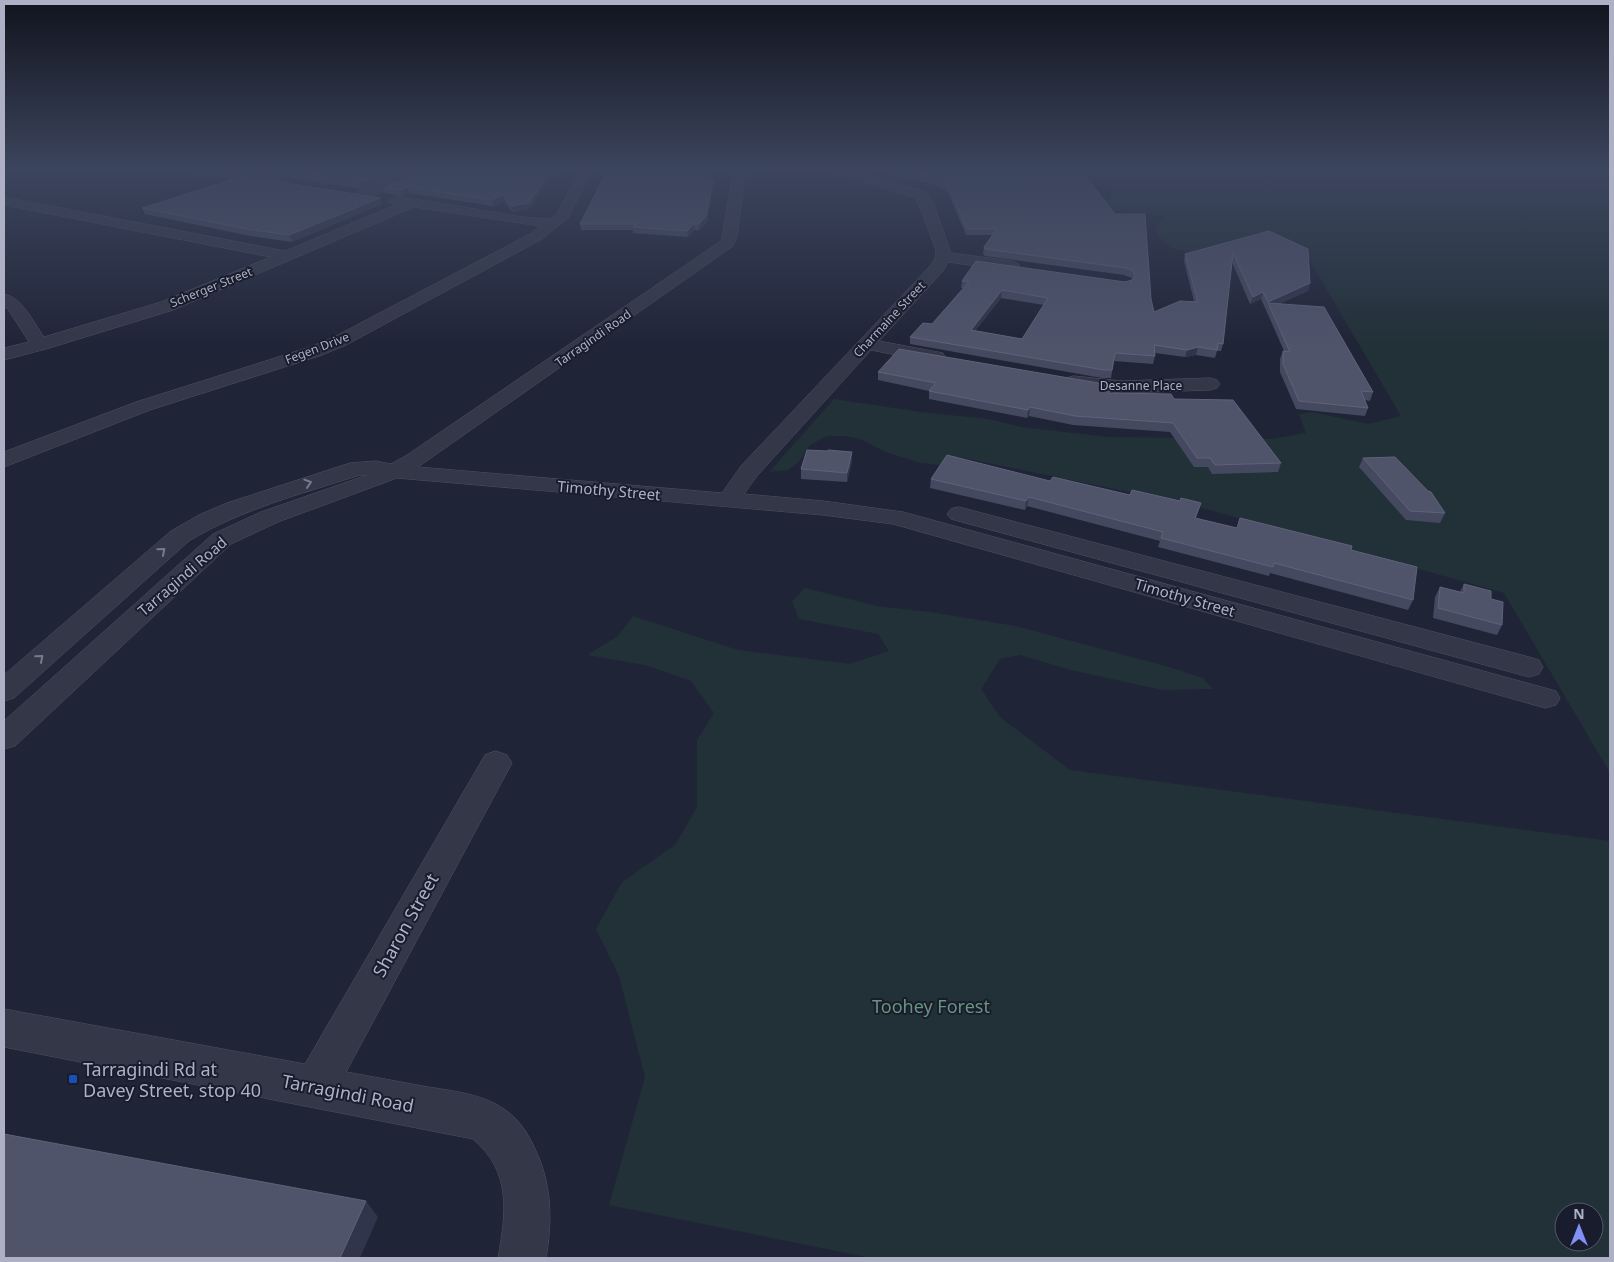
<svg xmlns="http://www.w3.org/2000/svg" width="1614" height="1262" font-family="'Noto Sans',sans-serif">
  <rect width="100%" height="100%" fill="#202437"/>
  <g fill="#223038" fill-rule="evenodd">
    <path d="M 1610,169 L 1610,773 L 1504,593 L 1192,505 L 959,457 L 940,465 L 920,463 L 886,452 L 860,439 L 844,436 L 827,436 L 810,445 L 798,463 L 788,470 L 769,472 L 834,399 L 921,412 L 989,419 L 1021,427 L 1108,437 L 1272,439 L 1306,433 L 1299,414 L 1312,412 L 1368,424 L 1401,416 L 1300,244 L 1274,238 L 1206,256 L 1171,248 L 1160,239 L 1155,229 L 1159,221 L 1167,218 C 1145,211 1121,212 1098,209 L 1099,201 L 1109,199 L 1113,192 L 1108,184 L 1087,176 L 1092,170 Z"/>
    <path d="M 805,588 L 877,606 L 930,612 L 1016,626 L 1169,667 L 1203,678 L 1213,689 L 1162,690 L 1071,670 L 1020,655 L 1000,659 L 981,689 L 1000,717 L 1070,770 L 1610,841 L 1610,1258 L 871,1258 L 609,1205 L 645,1077 L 619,976 L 596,929 L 622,882 L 675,845 L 697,807 L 697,740 L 714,713 L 691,681 L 645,665 L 587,655 L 618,636 L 633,616 L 738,650 L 850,664 L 889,651 L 878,634 L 799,619 L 792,601 ZM 1564,1212 L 1594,1212 L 1594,1242 L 1564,1242 Z"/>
  </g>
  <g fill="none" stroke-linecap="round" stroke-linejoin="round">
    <g stroke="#4e5163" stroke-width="1">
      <g id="minor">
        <path d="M 194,169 L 224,169 L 281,178 L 287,182 L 281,186 L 200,173 Z"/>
        <path d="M 417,169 L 434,169 L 432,172 L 367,198 L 362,199 L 355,195 L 357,192 Z"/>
        <path d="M 581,169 L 593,169 L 568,218 L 542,239 L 346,345 L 322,355 L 150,410 L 4,467 L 4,452 L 136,402 L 310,347 L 334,337 L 532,233 L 540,226 L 414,207 L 173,310 L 46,349 L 4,360 L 4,348 L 29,342 L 8,309 L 4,307 L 4,294 C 23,298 33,322 44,337 L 161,302 L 271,257 L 4,205 L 4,197 L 285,251 L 398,204 L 390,203 L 388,200 L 395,196 L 523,217 L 550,219 L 557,213 Z"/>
        <path d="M 734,169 L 746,169 L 737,236 L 733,246 L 418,467 L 722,493 L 741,466 L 931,265 L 935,258 L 936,250 L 916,198 L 829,172 L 827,169 L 847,169 L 926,192 L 932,200 L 951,253 L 1012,261 L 1017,263 L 1020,266 L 1017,269 L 1012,271 L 948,262 L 943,271 L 879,341 L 943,353 L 945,357 L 943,361 L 936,363 L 871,350 L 757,476 L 744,494 L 823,501 L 903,512 L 1556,691 L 1560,698 L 1556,705 L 1545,708 L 893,524 L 823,515 L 397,478 L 278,522 L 231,544 L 15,746 L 4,749 L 4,721 L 213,534 L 261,512 L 367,475 L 360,475 C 301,494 242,509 189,541 L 14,698 L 4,701 L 4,675 L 171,531 L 201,514 L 227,503 L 350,463 L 376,461 L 391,464 L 407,455 L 721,241 Z"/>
        <path d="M 1074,376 L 1122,381 L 1210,378 L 1217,380 L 1220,384 L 1217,388 L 1210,390 L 1122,393 L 1067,386 L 1064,382 L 1067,378 Z"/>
        <path d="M 959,507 L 1529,657 L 1539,660 L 1543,667 L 1539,674 L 1529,677 L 951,519 L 947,514 L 951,509 Z"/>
        <path d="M 496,751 L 507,755 L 512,763 L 346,1072 C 374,1077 401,1082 428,1087 C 453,1091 483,1094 504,1109 C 522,1121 531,1139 539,1158 C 552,1190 552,1224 546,1258 L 498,1258 C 506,1213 512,1172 473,1139 L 4,1047 L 4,1009 L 305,1064 L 485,755 Z"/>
      </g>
    </g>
    <use href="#minor" fill="#343748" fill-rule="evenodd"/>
  </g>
  <g fill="#444960" fill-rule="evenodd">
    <path d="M 236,169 L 412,169 L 361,189 Z"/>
    <path d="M 429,169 L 561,169 L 556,177 L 548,181 L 530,209 L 512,212 L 504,201 L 493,206 L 409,193 L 402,196 L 385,193 L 383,188 Z"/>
    <path d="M 873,169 L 1081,169 L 1151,299 L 1154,312 L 1194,301 L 1184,261 L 1185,254 L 1269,231 L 1310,283 L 1308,291 L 1280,303 L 1373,392 L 1370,401 L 1365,400 L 1368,408 L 1365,416 L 1296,409 L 1280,372 L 1280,359 L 1283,351 L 1284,351 L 1266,310 L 1261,299 L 1250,304 L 1232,262 L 1223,344 L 1221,351 L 1217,351 L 1215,358 L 1196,355 L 1185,357 L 1155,353 L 1155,356 L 1153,364 L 1114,361 L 1111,378 L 1102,378 L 910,344 L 910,337 L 932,324 L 963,288 L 961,288 L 962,281 L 1125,282 L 1132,280 L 1132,278 L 1124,275 L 985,256 L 983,254 L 984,247 L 992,235 L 966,235 L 948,192 L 939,186 ZM 1001,298 L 1044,305 L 1022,339 L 975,331 Z"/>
    <path d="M 711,180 L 713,185 L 707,222 L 699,230 L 694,230 L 688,237 L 633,233 L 633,230 L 581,230 L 580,224 Z"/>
    <path d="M 380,198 L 382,204 L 292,242 L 250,236 L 145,214 L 142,208 Z"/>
    <path d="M 878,372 L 1174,399 L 1281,463 L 1278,472 L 1212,474 L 1208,467 L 1194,467 L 1170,432 L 1073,425 L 1029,416 L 1027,418 L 929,399 L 929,391 L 878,380 Z"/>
    <path d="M 827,451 L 852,452 L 852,461 L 847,482 L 801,479 L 801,469 Z"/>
    <path d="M 1363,458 L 1445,513 L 1440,523 L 1406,520 L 1359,467 Z"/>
    <path d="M 931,479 L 1050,481 L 1130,495 L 1180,501 L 1201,503 L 1196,518 L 1237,528 L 1351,550 L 1413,600 L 1408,610 L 1270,573 L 1269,576 L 1158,547 L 1160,541 L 1027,506 L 1025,510 L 930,488 Z"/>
    <path d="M 1464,584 L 1491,599 L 1502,625 L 1497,635 L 1433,618 L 1435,597 L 1440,587 L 1460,592 Z"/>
  </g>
  <g fill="#31354b">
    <path d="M 396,169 L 412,169 L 361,189 L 359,183 Z"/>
    <path d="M 557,169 L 561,169 L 556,177 L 548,181 L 530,209 L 512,212 L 511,206 L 547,176 Z"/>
    <path d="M 711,169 L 712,169 L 710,185 L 709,180 Z"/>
    <path d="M 713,180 L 713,185 L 707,222 L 699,230 L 699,224 Z"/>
    <path d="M 408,187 L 409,193 L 402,196 L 401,190 Z"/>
    <path d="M 503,195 L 504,201 L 493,206 L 492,200 Z"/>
    <path d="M 380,198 L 382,204 L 292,242 L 289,235 Z"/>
    <path d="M 694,224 L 694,230 L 688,237 L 687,231 Z"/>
    <path d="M 1310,283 L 1308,291 L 1271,308 L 1268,303 L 1266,310 L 1268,302 Z"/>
    <path d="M 1002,290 L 1001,298 L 970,337 L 971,330 Z"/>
    <path d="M 1263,292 L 1261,299 L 1250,304 L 1253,297 Z"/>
    <path d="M 1198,347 L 1196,355 L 1185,357 L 1187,350 Z"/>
    <path d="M 1030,407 L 1029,416 L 1027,418 L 1028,410 Z"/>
    <path d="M 852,452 L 852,461 L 847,482 L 847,473 Z"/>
    <path d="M 1029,497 L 1027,506 L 1025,510 L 1026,501 Z"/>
    <path d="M 366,1201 L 378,1217 L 360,1258 L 340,1258 Z"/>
  </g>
  <g fill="#4f546b" stroke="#5e6379" fill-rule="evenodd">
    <path d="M 269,169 L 396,169 L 359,183 Z"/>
    <path d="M 429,169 L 557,169 L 555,172 L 547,176 L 529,203 L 511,206 L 503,195 L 492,200 L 408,187 L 401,190 L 383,188 Z"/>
    <path d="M 608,169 L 711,169 L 709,180 L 713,180 L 706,216 L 699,224 L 694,224 L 687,231 L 633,227 L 636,224 L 580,224 Z"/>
    <path d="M 897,169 L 1081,169 L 1115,214 L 1145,214 L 1151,299 L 1154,312 L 1180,301 L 1198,302 L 1185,254 L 1269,231 L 1308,249 L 1310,283 L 1268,302 L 1263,292 L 1253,297 L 1233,253 L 1223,344 L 1218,343 L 1217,350 L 1198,347 L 1187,350 L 1154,345 L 1155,356 L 1115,353 L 1112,370 L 1104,370 L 910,337 L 923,323 L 932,324 L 969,282 L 962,281 L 976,261 L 1125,282 L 1132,280 L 1135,276 L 1133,271 L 1126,268 L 985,249 L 984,247 L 997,229 L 967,229 L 948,186 L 939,180 ZM 1002,290 L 1048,298 L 1022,339 L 971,330 Z"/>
    <path d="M 243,176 L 380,198 L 289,235 L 247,229 L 142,208 Z"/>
    <path d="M 1268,303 L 1324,307 L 1373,392 L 1361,391 L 1368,408 L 1299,401 L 1283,364 L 1283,351 L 1290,352 Z"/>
    <path d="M 899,349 L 1110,385 L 1109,393 L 1171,394 L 1174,399 L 1233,400 L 1281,463 L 1215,465 L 1210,458 L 1197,458 L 1173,423 L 1075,416 L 1030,407 L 1028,410 L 929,391 L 936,383 L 878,372 Z"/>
    <path d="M 807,450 L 827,451 L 828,450 L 852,452 L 847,473 L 801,469 Z"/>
    <path d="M 947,455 L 1050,481 L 1053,477 L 1130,495 L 1132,490 L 1180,501 L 1181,498 L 1201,503 L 1195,518 L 1237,528 L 1240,518 L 1352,546 L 1351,550 L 1417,567 L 1413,600 L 1274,563 L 1273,567 L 1161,538 L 1163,532 L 1029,497 L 1026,501 L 931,479 Z"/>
    <path d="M 1395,457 L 1428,491 L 1431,492 L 1445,513 L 1410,511 L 1363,458 Z"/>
    <path d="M 1464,584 L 1491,591 L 1491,599 L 1503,602 L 1502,625 L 1438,608 L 1440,587 L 1464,593 Z"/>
    <path d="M 4,1134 L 366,1201 L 340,1258 L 4,1258 Z"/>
  </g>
  <defs><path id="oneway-chevron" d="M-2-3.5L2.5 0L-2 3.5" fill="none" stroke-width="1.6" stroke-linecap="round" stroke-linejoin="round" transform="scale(1.25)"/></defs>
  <g stroke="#777a8d">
    <use href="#oneway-chevron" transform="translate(308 483) rotate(-18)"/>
    <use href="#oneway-chevron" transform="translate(162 551) rotate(-40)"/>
    <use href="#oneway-chevron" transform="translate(40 658) rotate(-41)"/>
  </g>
  <linearGradient id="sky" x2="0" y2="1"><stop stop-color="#12141e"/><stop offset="0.49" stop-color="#3c455e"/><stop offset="1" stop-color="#3c455e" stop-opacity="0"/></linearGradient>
  <rect width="1614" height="346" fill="url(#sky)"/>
  <rect fill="#1a4fb4" stroke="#191c2c" stroke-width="2" x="68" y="1074" width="10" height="10" rx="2.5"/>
  <g text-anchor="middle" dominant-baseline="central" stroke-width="4" stroke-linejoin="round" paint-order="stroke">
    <g font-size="12" fill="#aeb1c5" stroke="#191c2c">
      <text transform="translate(211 287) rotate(-22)">Scherger Street</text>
      <text transform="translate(889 319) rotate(-47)">Charmaine Street</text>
      <text transform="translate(593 338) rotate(-35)">Tarragindi Road</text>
      <text transform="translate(317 348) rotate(-21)">Fegen Drive</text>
      <text x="1141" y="385">Desanne Place</text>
    </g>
    <g font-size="15" fill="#aeb1c5" stroke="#191c2c">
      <text transform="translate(609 490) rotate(5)">Timothy Street</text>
      <text transform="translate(182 576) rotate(-41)">Tarragindi Road</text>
      <text transform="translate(1185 597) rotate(16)">Timothy Street</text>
    </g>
    <g font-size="18" fill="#aeb1c5" stroke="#191c2c">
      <text transform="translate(405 925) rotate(-61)">Sharon Street</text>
      <text transform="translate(348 1093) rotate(11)">Tarragindi Road</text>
    </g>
    <g font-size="18" fill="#66957d" stroke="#191c2c">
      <text x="931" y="1006">Toohey Forest</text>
    </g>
    <g font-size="18" fill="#aeb1c5" stroke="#191c2c" text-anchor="start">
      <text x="83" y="1069">Tarragindi Rd at<tspan x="83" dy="21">Davey Street, stop 40</tspan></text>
    </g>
  </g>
  <rect width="1614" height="1262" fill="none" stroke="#aeb1c5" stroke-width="10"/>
  <g transform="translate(1579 1227)"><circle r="24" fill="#191c2c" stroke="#555869"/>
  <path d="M0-4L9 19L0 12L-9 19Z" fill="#818ff6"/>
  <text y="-8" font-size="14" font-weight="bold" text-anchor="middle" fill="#aeb1c5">N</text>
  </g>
</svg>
